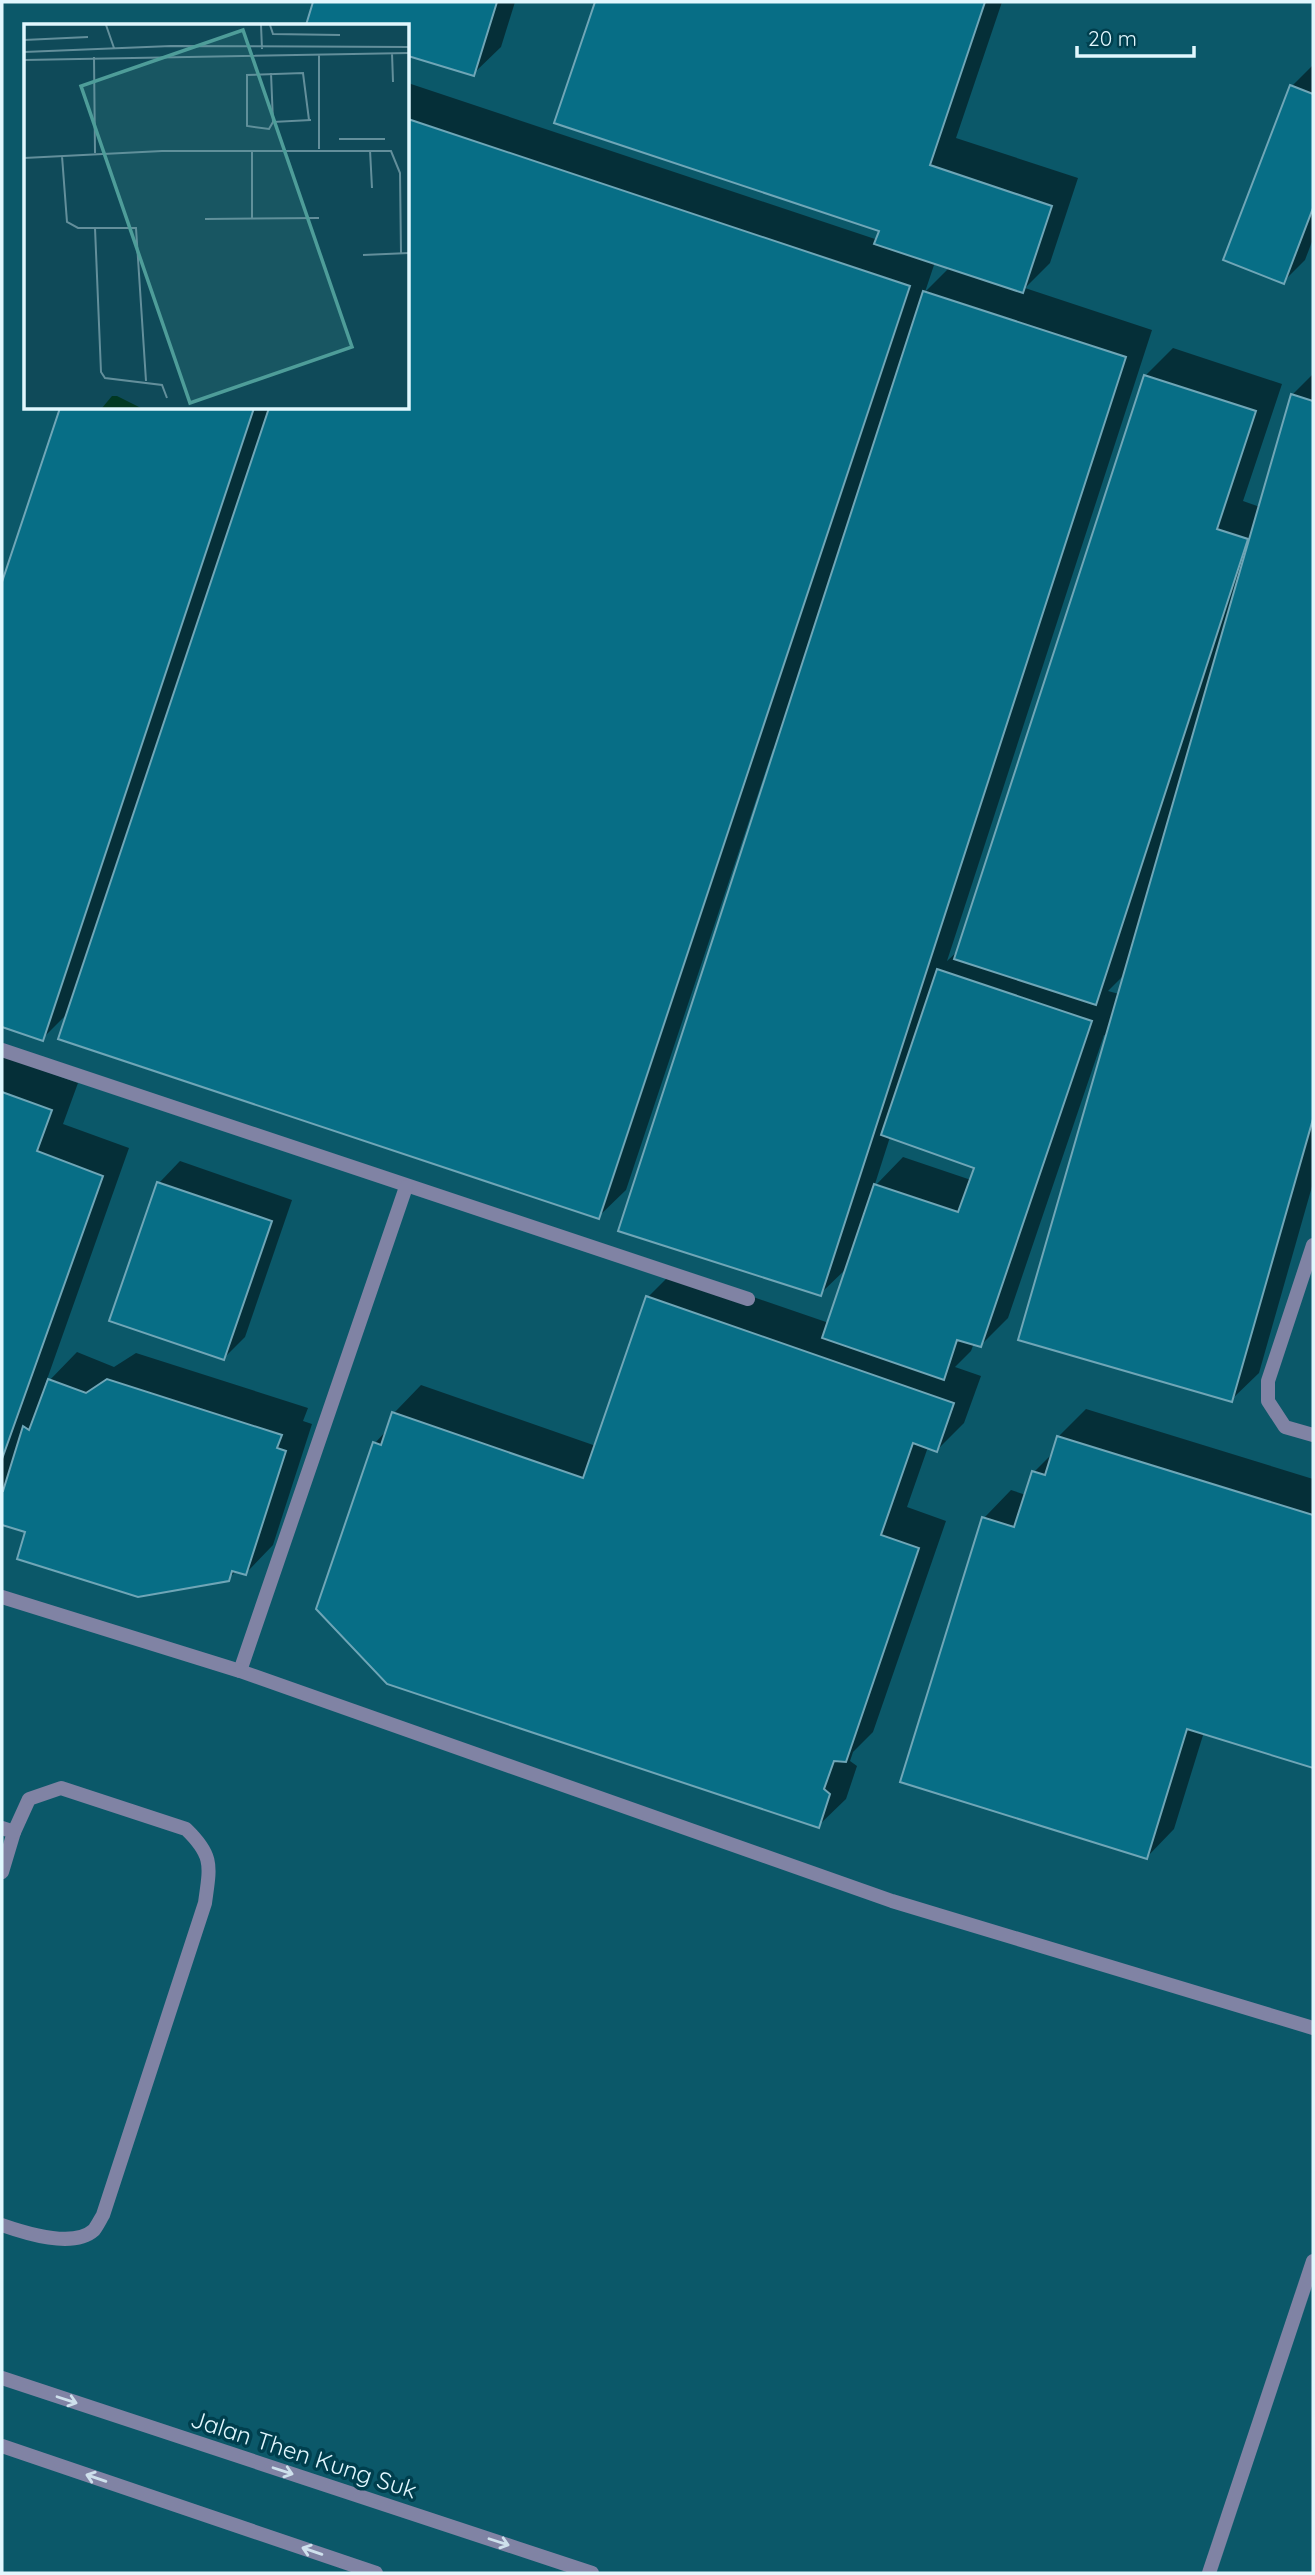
<svg xmlns="http://www.w3.org/2000/svg" width="1315" height="2575" font-family="Quicksand,sans-serif">
  <rect width="100%" height="100%" fill="#0f4a59"/>
  <path fill="#0b5869" fill-rule="evenodd" d="M 2,2 L 1313,2 L 1313,2573 L 2,2573 ZM 26,26 L 408,26 L 408,408 L 26,408 Z"/>
  <g fill="#0007" fill-rule="evenodd">
    <path d="M 315,2 L 515,2 L 501,47 L 473,74 L 408,54 L 408,26 L 317,26 L 308,23 Z"/>
    <path d="M 596,2 L 1002,2 L 956,138 L 1078,178 L 1050,263 L 1025,288 L 1152,330 L 947,961 L 959,950 L 1145,376 L 1173,348 L 1282,384 L 1243,501 L 1260,507 L 1292,395 L 1313,374 L 1313,1183 L 1259,1373 L 1231,1400 L 1107,1036 L 1104,1035 L 1008,1318 L 981,1345 L 974,1343 L 971,1351 L 955,1367 L 981,1376 L 964,1423 L 937,1450 L 928,1447 L 907,1507 L 946,1521 L 873,1732 L 853,1752 L 850,1761 L 857,1766 L 846,1799 L 818,1826 L 375,1443 L 388,1429 L 394,1413 L 421,1385 L 596,1446 L 648,1297 L 675,1270 L 829,1323 L 848,1267 L 820,1294 L 776,750 L 773,749 L 626,1190 L 598,1217 L 69,1012 L 42,1039 L 2,1025 L 2,587 L 62,408 L 408,408 L 408,83 L 878,240 L 881,230 L 556,122 ZM 935,262 L 950,267 L 925,292 ZM 1125,974 L 1119,994 L 1108,991 ZM 890,1137 L 976,1166 L 971,1180 L 903,1157 L 874,1187 Z"/>
    <path d="M 1313,65 L 1313,239 L 1305,260 L 1284,281 L 1292,86 Z"/>
    <path d="M 2,1056 L 78,1083 L 63,1124 L 129,1148 L 45,1385 L 77,1352 L 114,1367 L 136,1353 L 308,1408 L 303,1421 L 312,1424 L 273,1545 L 246,1573 L 237,1570 L 228,1579 L 2,1523 Z"/>
    <path d="M 180,1161 L 292,1200 L 245,1337 L 224,1358 L 159,1183 Z"/>
    <path d="M 1086,1409 L 1313,1479 L 1313,1766 L 1204,1732 L 1174,1829 L 1147,1857 L 984,1518 L 1011,1490 L 1026,1495 L 1034,1472 L 1054,1452 L 1058,1437 Z"/>
  </g>
  <g fill="#076e86" stroke="#6fa6b7" stroke-width="2">
    <path d="M 313,2 L 497,2 L 474,76 L 408,56 L 408,26 L 306,25 Z"/>
    <path d="M 595,2 L 985,2 L 930,165 L 1052,206 L 1023,293 L 874,244 L 879,231 L 554,123 Z"/>
    <path d="M 1290,85 L 1313,94 L 1313,208 L 1284,284 L 1223,260 Z"/>
    <path d="M 408,119 L 910,286 L 599,1219 L 58,1039 L 269,408 L 408,408 Z"/>
    <path d="M 923,291 L 1126,357 L 821,1296 L 618,1231 Z"/>
    <path d="M 1144,375 L 1256,411 L 1217,529 L 1248,539 L 1096,1005 L 954,959 Z"/>
    <path d="M 1291,394 L 1313,401 L 1313,1119 L 1232,1402 L 1018,1340 Z"/>
    <path d="M 60,408 L 254,408 L 43,1041 L 2,1027 L 2,582 Z"/>
    <path d="M 937,969 L 1092,1021 L 981,1347 L 957,1340 L 944,1380 L 822,1338 L 874,1184 L 958,1212 L 974,1168 L 881,1135 Z"/>
    <path d="M 2,1092 L 52,1110 L 37,1151 L 103,1176 L 2,1459 Z"/>
    <path d="M 157,1182 L 272,1221 L 224,1360 L 109,1321 Z"/>
    <path d="M 646,1296 L 954,1403 L 937,1452 L 913,1443 L 881,1535 L 919,1548 L 846,1762 L 834,1761 L 824,1789 L 830,1794 L 819,1828 L 387,1684 L 316,1609 L 373,1442 L 381,1445 L 392,1412 L 583,1478 Z"/>
    <path d="M 48,1379 L 86,1393 L 107,1379 L 282,1435 L 277,1448 L 286,1451 L 246,1575 L 232,1571 L 229,1581 L 138,1597 L 17,1559 L 25,1532 L 2,1525 L 2,1491 L 3,1491 L 23,1426 L 29,1430 Z"/>
    <path d="M 1057,1436 L 1313,1515 L 1313,1768 L 1187,1729 L 1147,1859 L 900,1782 L 982,1517 L 1014,1527 L 1032,1471 L 1045,1475 Z"/>
  </g>
  <g fill="none" stroke-linecap="round" stroke-linejoin="round">
    <g stroke="#8083a4" stroke-width="14">
      <path d="M 2,1050 L 748,1299"/>
      <path d="M 1313,1245 L 1268,1381 L 1268,1401 L 1285,1427 L 1313,1435"/>
      <path d="M 240,1671 L 406,1187"/>
      <path d="M 2,1828 L 14,1832 L 2,1872"/>
      <path d="M 2,2225 C 25,2233 73,2249 94,2230 C 97,2226 100,2220 103,2215 L 205,1903 C 210,1866 214,1856 186,1829 L 61,1788 L 29,1799 L 14,1832"/>
    </g>
    <g stroke="#8083a4" stroke-width="14">
      <path d="M 2,1597 L 240,1671 L 892,1901 L 1313,2028"/>
      <path d="M 1209,2573 L 1313,2261"/>
    </g>
    <g stroke="#8083a4" stroke-width="14">
      <path d="M 2,2378 L 592,2573"/>
      <path d="M 2,2446 L 376,2573"/>
    </g>
  </g>
  <defs><path id="oneway-shaft" d="M-6 0H5M1.5-3L5.5 0L1.5 3" fill="none" stroke-width="1.6" stroke-linecap="round" stroke-linejoin="round" transform="scale(1.75)"/></defs>
  <g stroke="#cee0ec">
    <use href="#oneway-shaft" transform="translate(67 2400) rotate(18)"/>
    <use href="#oneway-shaft" transform="translate(283 2471) rotate(18)"/>
    <use href="#oneway-shaft" transform="translate(96 2478) rotate(-161)"/>
    <use href="#oneway-shaft" transform="translate(499 2542) rotate(18)"/>
    <use href="#oneway-shaft" transform="translate(312 2551) rotate(-161)"/>
  </g>
  <g text-anchor="middle" dominant-baseline="central" stroke-width="7" stroke-linejoin="round" paint-order="stroke">
    <g font-size="24" fill="#e1f7fe" stroke="#003f4e">
      <text transform="translate(304 2454) rotate(18)">Jalan Then Kung Suk</text>
    </g>
  </g>
  <g transform="translate(24 24)">
    <rect width="385" height="385" fill="#0f4a59"/>
    <path d="M 88,372 L 93,372 L 117,384 L 78,384 Z" fill="#013822"/>
    <path fill="none" stroke="#638f9b" stroke-width="2" d="M 82,1 L 90,24M 237,1 L 238,25M 246,1 L 249,10 L 316,11M 0,16 L 64,13M 0,28 L 147,22 L 385,23M 368,29 L 369,58M 295,30 L 295,125M 70,33 L 71,129M 0,36 L 385,29M 247,49 L 249,98 L 287,96M 249,98 L 245,105 L 223,102 L 223,51 L 279,49 L 285,96M 315,115 L 361,115M 346,126 L 348,164M 228,128 L 228,194M 38,132 L 43,198 L 54,204 L 112,204 L 122,357M 0,134 L 138,127 L 367,127 L 376,149 L 377,229M 181,195 L 295,194M 71,204 L 77,348 L 81,354 L 138,361 L 143,374M 339,231 L 385,229"/>
    <path fill="#4e9d99" fill-opacity="0.15" stroke="#4e9d99" stroke-width="3.5" d="M 219,6 L 328,323 L 166,379 L 57,62 Z"/>
    <rect width="385" height="385" fill="none" stroke="#e1f7fe" stroke-width="3.5"/>
  </g>
  <rect width="1315" height="2575" fill="none" stroke="#e1f7fe" stroke-width="7"/>
  <path d="M1077 46v10h117v-10" fill="none" stroke="#e1f7fe" stroke-width="3.5"/>
  <text x="1088" y="46" font-size="21" fill="#e1f7fe" stroke="#003f4e" stroke-width="5" paint-order="stroke">20 m</text>
</svg>
